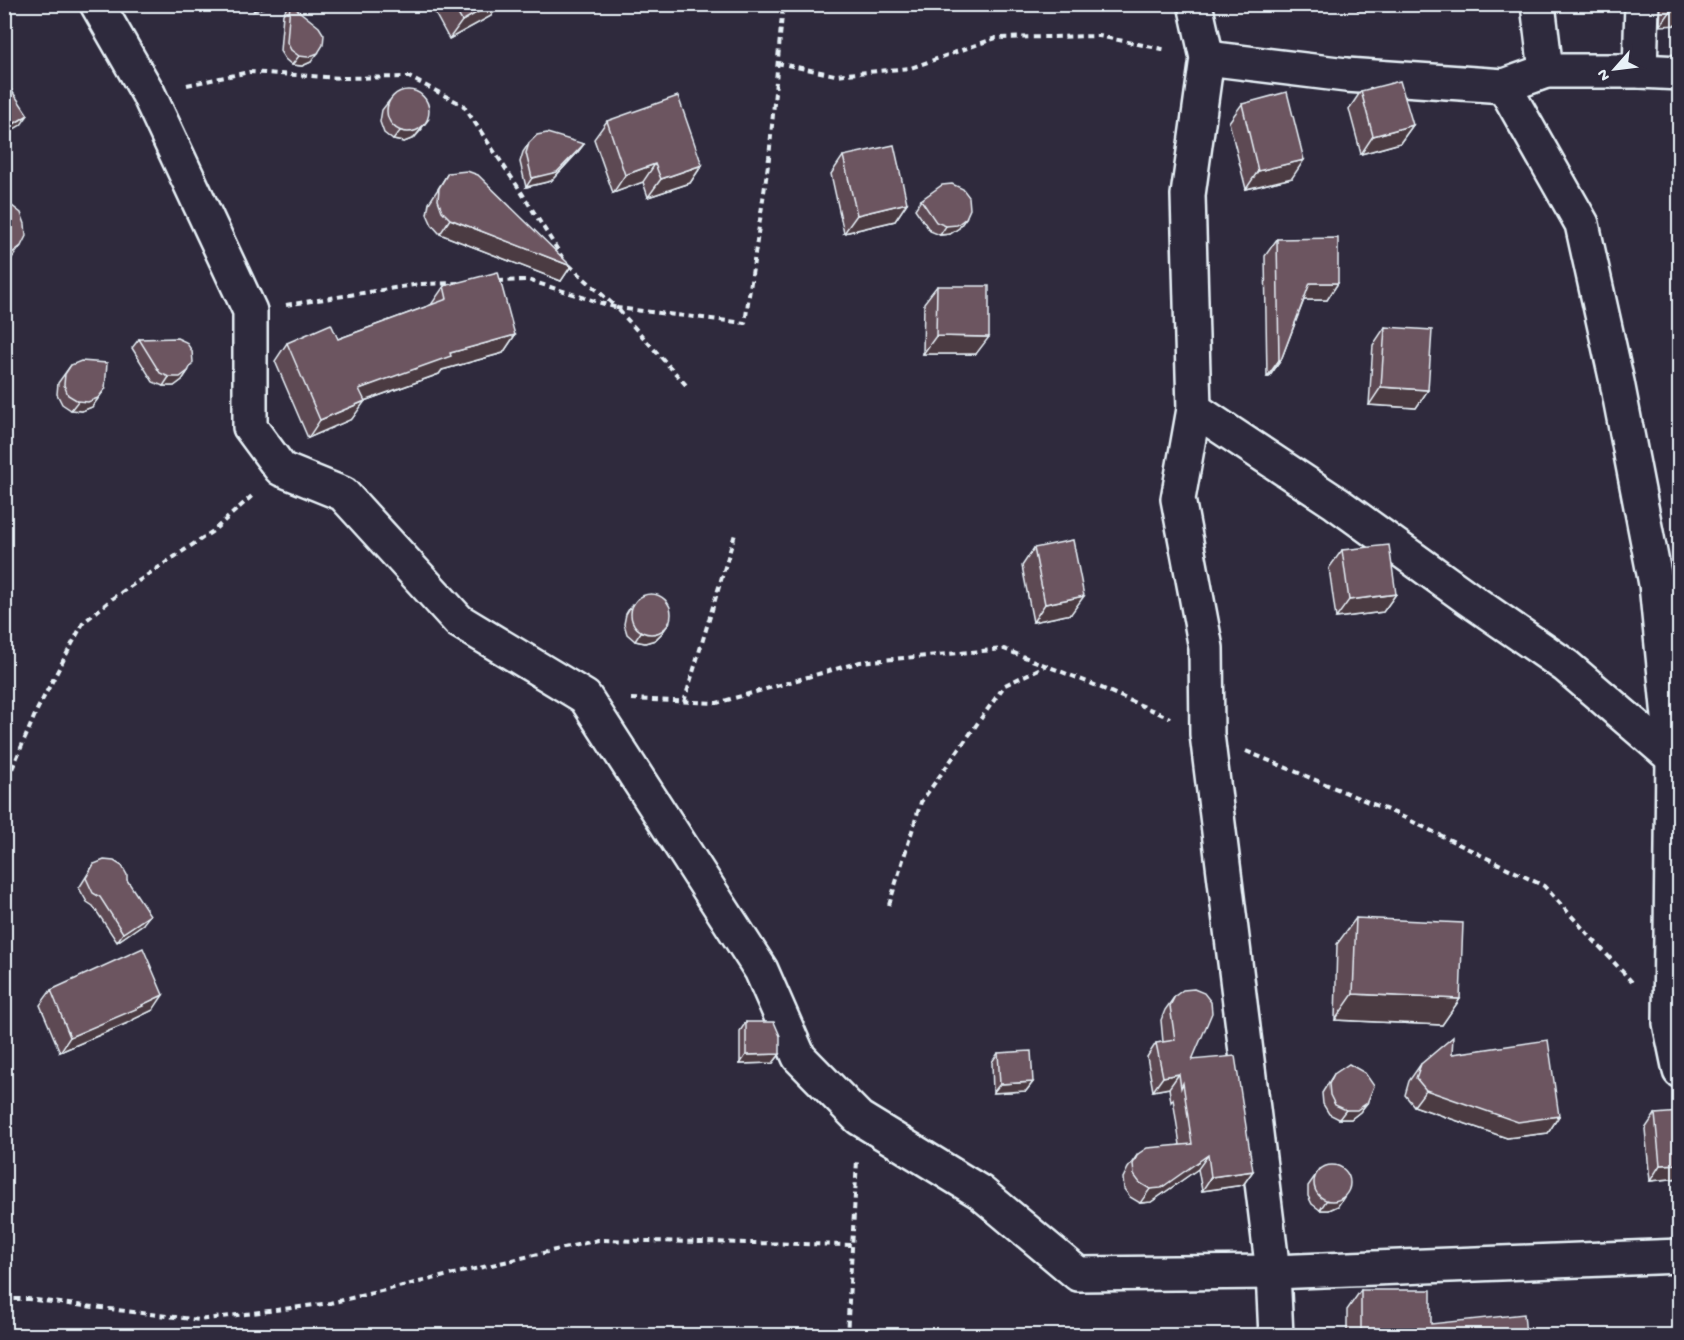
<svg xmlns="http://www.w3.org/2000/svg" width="1684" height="1340" font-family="'Gochi Hand',sans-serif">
  <rect width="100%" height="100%" fill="#2f2a3d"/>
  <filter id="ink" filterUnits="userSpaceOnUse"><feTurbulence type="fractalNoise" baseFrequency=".0167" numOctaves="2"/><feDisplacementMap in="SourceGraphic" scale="12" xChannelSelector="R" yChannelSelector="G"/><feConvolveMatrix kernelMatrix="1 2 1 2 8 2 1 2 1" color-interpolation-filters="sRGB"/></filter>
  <g filter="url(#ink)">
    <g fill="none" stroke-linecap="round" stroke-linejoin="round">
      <g stroke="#e8f1f8" stroke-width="38">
        <g id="minor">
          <path d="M 97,4 L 148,93 L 250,311 L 250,427 L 281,469 L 343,494 L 459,621 L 585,697 L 761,970 L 799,1057 L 859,1118 L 980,1192 L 1078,1274 L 1273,1272 L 1680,1256"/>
          <path d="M 1195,4 L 1207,58 L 1188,195 L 1194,409 L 1178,499 L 1206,648 L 1207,734 L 1273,1272 L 1276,1336"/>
          <path d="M 1538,4 L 1546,71"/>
          <path d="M 1207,58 L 1346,75 L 1504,86 L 1546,71 L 1640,71 L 1680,73"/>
          <path d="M 1640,71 L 1642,4"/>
          <path d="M 1504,86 L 1582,224 L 1617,382 L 1656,584 L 1673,758 L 1670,1023 L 1680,1071"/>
          <path d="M 1194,409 L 1336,503 L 1469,599 L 1566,666 L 1673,758"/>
        </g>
      </g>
      <g stroke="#e8f1f8" stroke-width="4" stroke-dasharray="6 4.5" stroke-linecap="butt">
        <path d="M 777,63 L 835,75 L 911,68 L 996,38 L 1099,36 L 1167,50"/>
        <path d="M 187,85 L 249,72 L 341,78 L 409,77 L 463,105 L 518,187 L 564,260"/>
        <path d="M 569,265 L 617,308 L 745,323 L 769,158 L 783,4"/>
        <path d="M 498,281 L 528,280 L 617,308 L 686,385"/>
        <path d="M 286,305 L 420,284 L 460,283"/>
        <path d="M 631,699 L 717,703 L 860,662 L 1004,649 L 1090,683 L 1170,718"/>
        <path d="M 684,702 L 735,534"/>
        <path d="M 1246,751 L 1397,814 L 1544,886 L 1632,982"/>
        <path d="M 4,788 L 37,710 L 83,623 L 113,598 L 213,531 L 254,494"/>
        <path d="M 889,905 L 921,802 L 1005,685 L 1045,666"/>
        <path d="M 4,1299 L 28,1299 L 199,1320 L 330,1303 L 598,1240 L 853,1245"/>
        <path d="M 847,1336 L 857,1160"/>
      </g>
      <use href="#minor" stroke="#2f2a3d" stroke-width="33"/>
    </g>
    <g fill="#5d4853" stroke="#e8f1f8" stroke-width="1.5">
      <path d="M 251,4 L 273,4 L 254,11 Z"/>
      <path d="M 289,4 L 311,62 L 302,66 L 292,65 L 285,59 L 280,51 L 283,14 Z"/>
      <path d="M 430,4 L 499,4 L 491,16 L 449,39 Z"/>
      <path d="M 1358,4 L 1393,4 L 1389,11 L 1358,10 Z"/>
      <path d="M 1661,4 L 1680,4 L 1660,26 Z"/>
      <path d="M 1361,91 L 1413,125 L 1400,143 L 1361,154 L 1349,109 Z"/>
      <path d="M 389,101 L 422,129 L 414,138 L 404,142 L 393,140 L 384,133 L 380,122 L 382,110 Z"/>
      <path d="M 1242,104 L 1292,178 L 1246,189 L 1229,122 Z"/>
      <path d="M 607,121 L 702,165 L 690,183 L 648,197 L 643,182 L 613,193 L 594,139 Z"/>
      <path d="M 529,143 L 584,144 L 577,153 L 551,181 L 526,187 L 520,162 L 523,152 Z"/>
      <path d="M 843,156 L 907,203 L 895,221 L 844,233 L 831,174 Z"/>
      <path d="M 448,173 L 571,266 L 561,281 L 440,234 L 432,225 L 427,214 L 429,203 Z"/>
      <path d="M 921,200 L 959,228 L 950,234 L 940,235 L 930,231 L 915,209 Z"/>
      <path d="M 1277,239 L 1338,283 L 1327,300 L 1304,300 L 1281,360 L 1269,377 L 1267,377 L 1265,256 Z"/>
      <path d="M 444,286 L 515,335 L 503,353 L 442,370 L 439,374 L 364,401 L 352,419 L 308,438 L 275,361 L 287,343 L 338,339 L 431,305 Z"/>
      <path d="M 937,286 L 976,354 L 923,354 L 924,303 Z"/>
      <path d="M 1385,327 L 1428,390 L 1416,408 L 1369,405 L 1373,345 Z"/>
      <path d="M 139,339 L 188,371 L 182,380 L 174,386 L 163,386 L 153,382 L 132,348 Z"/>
      <path d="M 71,365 L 105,389 L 92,407 L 82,411 L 71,410 L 62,404 L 57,394 L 58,383 Z"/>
      <path d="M 1034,548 L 1071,614 L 1033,622 L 1022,566 Z"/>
      <path d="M 1342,550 L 1396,594 L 1383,612 L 1336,618 L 1329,568 Z"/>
      <path d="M 632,604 L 669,623 L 662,633 L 655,640 L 645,643 L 635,641 L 627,634 L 624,624 L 626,614 Z"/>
      <path d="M 94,864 L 127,880 L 143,924 L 117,942 L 93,906 L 87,902 L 79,888 Z"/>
      <path d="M 1356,918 L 1460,999 L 1442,1025 L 1335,1020 L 1337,944 Z"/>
      <path d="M 51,990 L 153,1010 L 134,1019 L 132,1021 L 60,1052 L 40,1005 Z"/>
      <path d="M 1175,996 L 1192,1060 L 1253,1171 L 1243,1185 L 1202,1191 L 1198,1169 L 1151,1202 L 1140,1203 L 1130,1197 L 1124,1189 L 1123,1178 L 1128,1168 L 1138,1154 L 1180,1145 L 1173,1099 L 1171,1102 L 1169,1088 L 1153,1091 L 1147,1057 L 1156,1043 L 1163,1042 L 1161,1020 L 1165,1010 Z"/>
      <path d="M 746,1022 L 780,1054 L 773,1063 L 740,1064 L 740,1031 Z"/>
      <path d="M 998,1053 L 1033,1082 L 1026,1091 L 993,1093 L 992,1062 Z"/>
      <path d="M 1452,1054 L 1559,1116 L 1548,1133 L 1507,1138 L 1414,1106 L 1405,1095 L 1409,1081 L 1421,1064 Z"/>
      <path d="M 1334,1074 L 1367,1103 L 1360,1112 L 1351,1119 L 1339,1119 L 1329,1114 L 1323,1104 L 1322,1093 Z"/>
      <path d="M 1655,1114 L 1680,1178 L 1650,1181 L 1645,1129 Z"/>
      <path d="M 1320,1169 L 1338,1206 L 1329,1210 L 1320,1210 L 1312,1204 L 1308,1196 L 1308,1186 Z"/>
      <path d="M 1361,1290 L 1431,1324 L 1526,1335 L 1347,1335 L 1347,1310 Z"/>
    </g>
    <g fill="#4c3b43" stroke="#e8f1f8" stroke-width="1.5">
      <path d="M 259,4 L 273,4 L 254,11 Z"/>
      <path d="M 492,4 L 499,4 L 491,16 L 449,39 L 462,21 Z"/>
      <path d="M 1216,4 L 1244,4 L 1215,7 Z"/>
      <path d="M 1362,4 L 1393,4 L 1389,11 L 1358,10 Z"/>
      <path d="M 1680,7 L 1680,25 L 1660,26 L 1673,8 Z"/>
      <path d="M 318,53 L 311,62 L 302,66 L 292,65 L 299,56 Z"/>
      <path d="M 28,115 L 21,125 L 4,135 L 4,130 Z"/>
      <path d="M 428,120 L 414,138 L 404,142 L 393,140 L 400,131 Z"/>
      <path d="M 1413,125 L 1400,143 L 1361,154 L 1373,136 Z"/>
      <path d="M 584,144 L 577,153 L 551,181 L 526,187 L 532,178 Z"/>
      <path d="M 1304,160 L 1292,178 L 1246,189 L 1258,171 Z"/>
      <path d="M 655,164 L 643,182 L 613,193 L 625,175 Z"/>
      <path d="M 702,165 L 690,183 L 648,197 L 661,179 Z"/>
      <path d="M 907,203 L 895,221 L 844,233 L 857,215 Z"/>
      <path d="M 966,218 L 959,228 L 950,234 L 940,235 L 946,226 Z"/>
      <path d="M 450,219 L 571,266 L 561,281 L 440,234 Z"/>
      <path d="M 21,246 L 8,263 L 4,267 L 4,254 Z"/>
      <path d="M 1310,283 L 1338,283 L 1327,300 L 1298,300 Z"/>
      <path d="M 515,335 L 503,353 L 442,370 L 439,374 L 347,407 L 359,389 L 450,353 Z"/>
      <path d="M 936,336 L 989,337 L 976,354 L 923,354 Z"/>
      <path d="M 1279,360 L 1281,360 L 1269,377 L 1267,377 Z"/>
      <path d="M 188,371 L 182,380 L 174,386 L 163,386 L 169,377 Z"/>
      <path d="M 1381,387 L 1428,390 L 1416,408 L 1369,405 Z"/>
      <path d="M 105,389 L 92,407 L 82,411 L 71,410 L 78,401 Z"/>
      <path d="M 365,401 L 352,419 L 308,438 L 320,420 Z"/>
      <path d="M 1396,594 L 1383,612 L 1336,618 L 1349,600 Z"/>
      <path d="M 1084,596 L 1071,614 L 1033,622 L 1045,604 Z"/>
      <path d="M 669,623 L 662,633 L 655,640 L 645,643 L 635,641 L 641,632 Z"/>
      <path d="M 150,915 L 143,924 L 117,942 L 123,933 Z"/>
      <path d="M 1353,994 L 1460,999 L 1442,1025 L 1335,1020 Z"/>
      <path d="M 163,995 L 153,1010 L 134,1019 L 132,1021 L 60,1052 L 70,1037 Z"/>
      <path d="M 780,1054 L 773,1063 L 740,1064 L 746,1055 Z"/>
      <path d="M 1179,1074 L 1169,1088 L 1153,1091 L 1163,1077 Z"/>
      <path d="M 1033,1082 L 1026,1091 L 993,1093 L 1000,1084 Z"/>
      <path d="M 1426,1090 L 1559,1116 L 1548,1133 L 1507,1138 L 1414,1106 Z"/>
      <path d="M 1367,1103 L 1360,1112 L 1351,1119 L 1339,1119 L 1346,1110 Z"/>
      <path d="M 1208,1155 L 1198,1169 L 1151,1202 L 1140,1203 L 1150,1189 Z"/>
      <path d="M 1680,1164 L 1680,1178 L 1650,1181 L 1660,1165 Z"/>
      <path d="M 1253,1171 L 1243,1185 L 1202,1191 L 1211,1177 Z"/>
      <path d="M 1344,1197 L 1338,1206 L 1329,1210 L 1320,1210 L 1326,1201 Z"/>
    </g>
    <g fill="#6c5460" stroke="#e8f1f8" stroke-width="1.5">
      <path d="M 290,4 L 319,27 L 324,35 L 323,45 L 318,53 L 308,57 L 299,56 L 291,50 L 287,42 Z"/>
      <path d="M 452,4 L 492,4 L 462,21 Z"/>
      <path d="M 1673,4 L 1680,4 L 1680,7 L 1673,8 Z"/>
      <path d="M 1400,81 L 1413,125 L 1373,136 L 1361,91 Z"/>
      <path d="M 8,85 L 28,115 L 4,130 L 4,87 Z"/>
      <circle cx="408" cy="111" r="21"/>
      <path d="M 1287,92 L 1304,160 L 1258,171 L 1242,104 Z"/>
      <path d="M 678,96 L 702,165 L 661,179 L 655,164 L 625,175 L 607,121 Z"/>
      <path d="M 547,133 L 584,144 L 557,172 L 532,178 L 526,153 L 529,143 L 537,135 Z"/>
      <path d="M 894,145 L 907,203 L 857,215 L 843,156 Z"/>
      <path d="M 467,171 L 478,175 L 571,266 L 450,219 L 442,211 L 438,200 L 439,188 L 448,173 Z"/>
      <path d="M 952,184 L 963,189 L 969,197 L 970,209 L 966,218 L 957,225 L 946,226 L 936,222 L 921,200 L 942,185 Z"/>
      <path d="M 4,204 L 12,206 L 21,213 L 25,224 L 26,236 L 21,246 L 12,253 L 4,254 Z"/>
      <path d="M 1338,238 L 1338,283 L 1310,283 L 1281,360 L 1279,360 L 1277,239 Z"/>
      <path d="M 498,272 L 515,335 L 450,353 L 451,356 L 359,389 L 365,401 L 320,420 L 287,343 L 331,324 L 338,339 L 447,299 L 444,286 Z"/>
      <path d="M 937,286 L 989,286 L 989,337 L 936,336 Z"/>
      <path d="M 1385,327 L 1432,330 L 1428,390 L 1381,387 Z"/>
      <path d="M 177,338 L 186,342 L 192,351 L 193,362 L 188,371 L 180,377 L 169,377 L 160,373 L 139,339 Z"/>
      <path d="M 81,361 L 107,363 L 105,389 L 98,398 L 88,402 L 78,401 L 68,395 L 64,385 L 65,374 L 71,365 Z"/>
      <path d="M 1073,540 L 1084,596 L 1045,604 L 1034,548 Z"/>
      <path d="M 1389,545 L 1396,594 L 1349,600 L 1342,550 Z"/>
      <circle cx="651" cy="614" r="20"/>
      <path d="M 104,860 L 114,861 L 122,866 L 127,875 L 127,880 L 150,915 L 123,933 L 100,897 L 93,893 L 86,878 L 94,864 Z"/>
      <path d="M 1356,918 L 1463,923 L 1460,999 L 1353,994 Z"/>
      <path d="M 143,948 L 163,995 L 142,1005 L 143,1006 L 70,1037 L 51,990 Z"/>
      <path d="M 1194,989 L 1204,993 L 1211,1002 L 1212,1013 L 1192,1060 L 1235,1056 L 1253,1171 L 1211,1177 L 1208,1155 L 1161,1188 L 1150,1189 L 1140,1183 L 1134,1175 L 1133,1164 L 1138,1154 L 1147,1148 L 1192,1144 L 1183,1083 L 1181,1088 L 1179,1074 L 1163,1077 L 1156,1043 L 1175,1040 L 1170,1006 L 1175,996 L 1183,990 Z"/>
      <path d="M 746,1022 L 774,1022 L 780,1036 L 780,1054 L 746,1055 Z"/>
      <path d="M 1453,1037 L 1452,1054 L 1548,1040 L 1559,1116 L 1518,1122 L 1426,1090 L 1416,1078 L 1421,1064 Z"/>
      <path d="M 1031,1051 L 1033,1082 L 1000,1084 L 998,1053 Z"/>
      <path d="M 1349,1064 L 1365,1073 L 1374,1086 L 1367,1103 L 1357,1110 L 1346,1110 L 1335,1105 L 1330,1095 L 1329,1084 L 1334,1074 Z"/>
      <path d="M 1680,1112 L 1680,1164 L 1660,1165 L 1655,1114 Z"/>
      <circle cx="1332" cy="1183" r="18"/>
      <path d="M 1361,1290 L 1431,1290 L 1431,1324 L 1524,1314 L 1526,1335 L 1361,1335 Z"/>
    </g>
  </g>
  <rect width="1684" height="1340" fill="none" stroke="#2f2a3d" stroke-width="24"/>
  <rect x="12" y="12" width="1660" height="1316" fill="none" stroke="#e8f1f8" stroke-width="2" filter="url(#ink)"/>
  <g transform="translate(1615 69) rotate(242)" stroke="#2f2a3d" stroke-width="4.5" paint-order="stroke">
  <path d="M0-4.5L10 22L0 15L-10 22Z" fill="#e8f1f8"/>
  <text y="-9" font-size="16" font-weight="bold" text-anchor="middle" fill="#e8f1f8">N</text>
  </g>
</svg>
